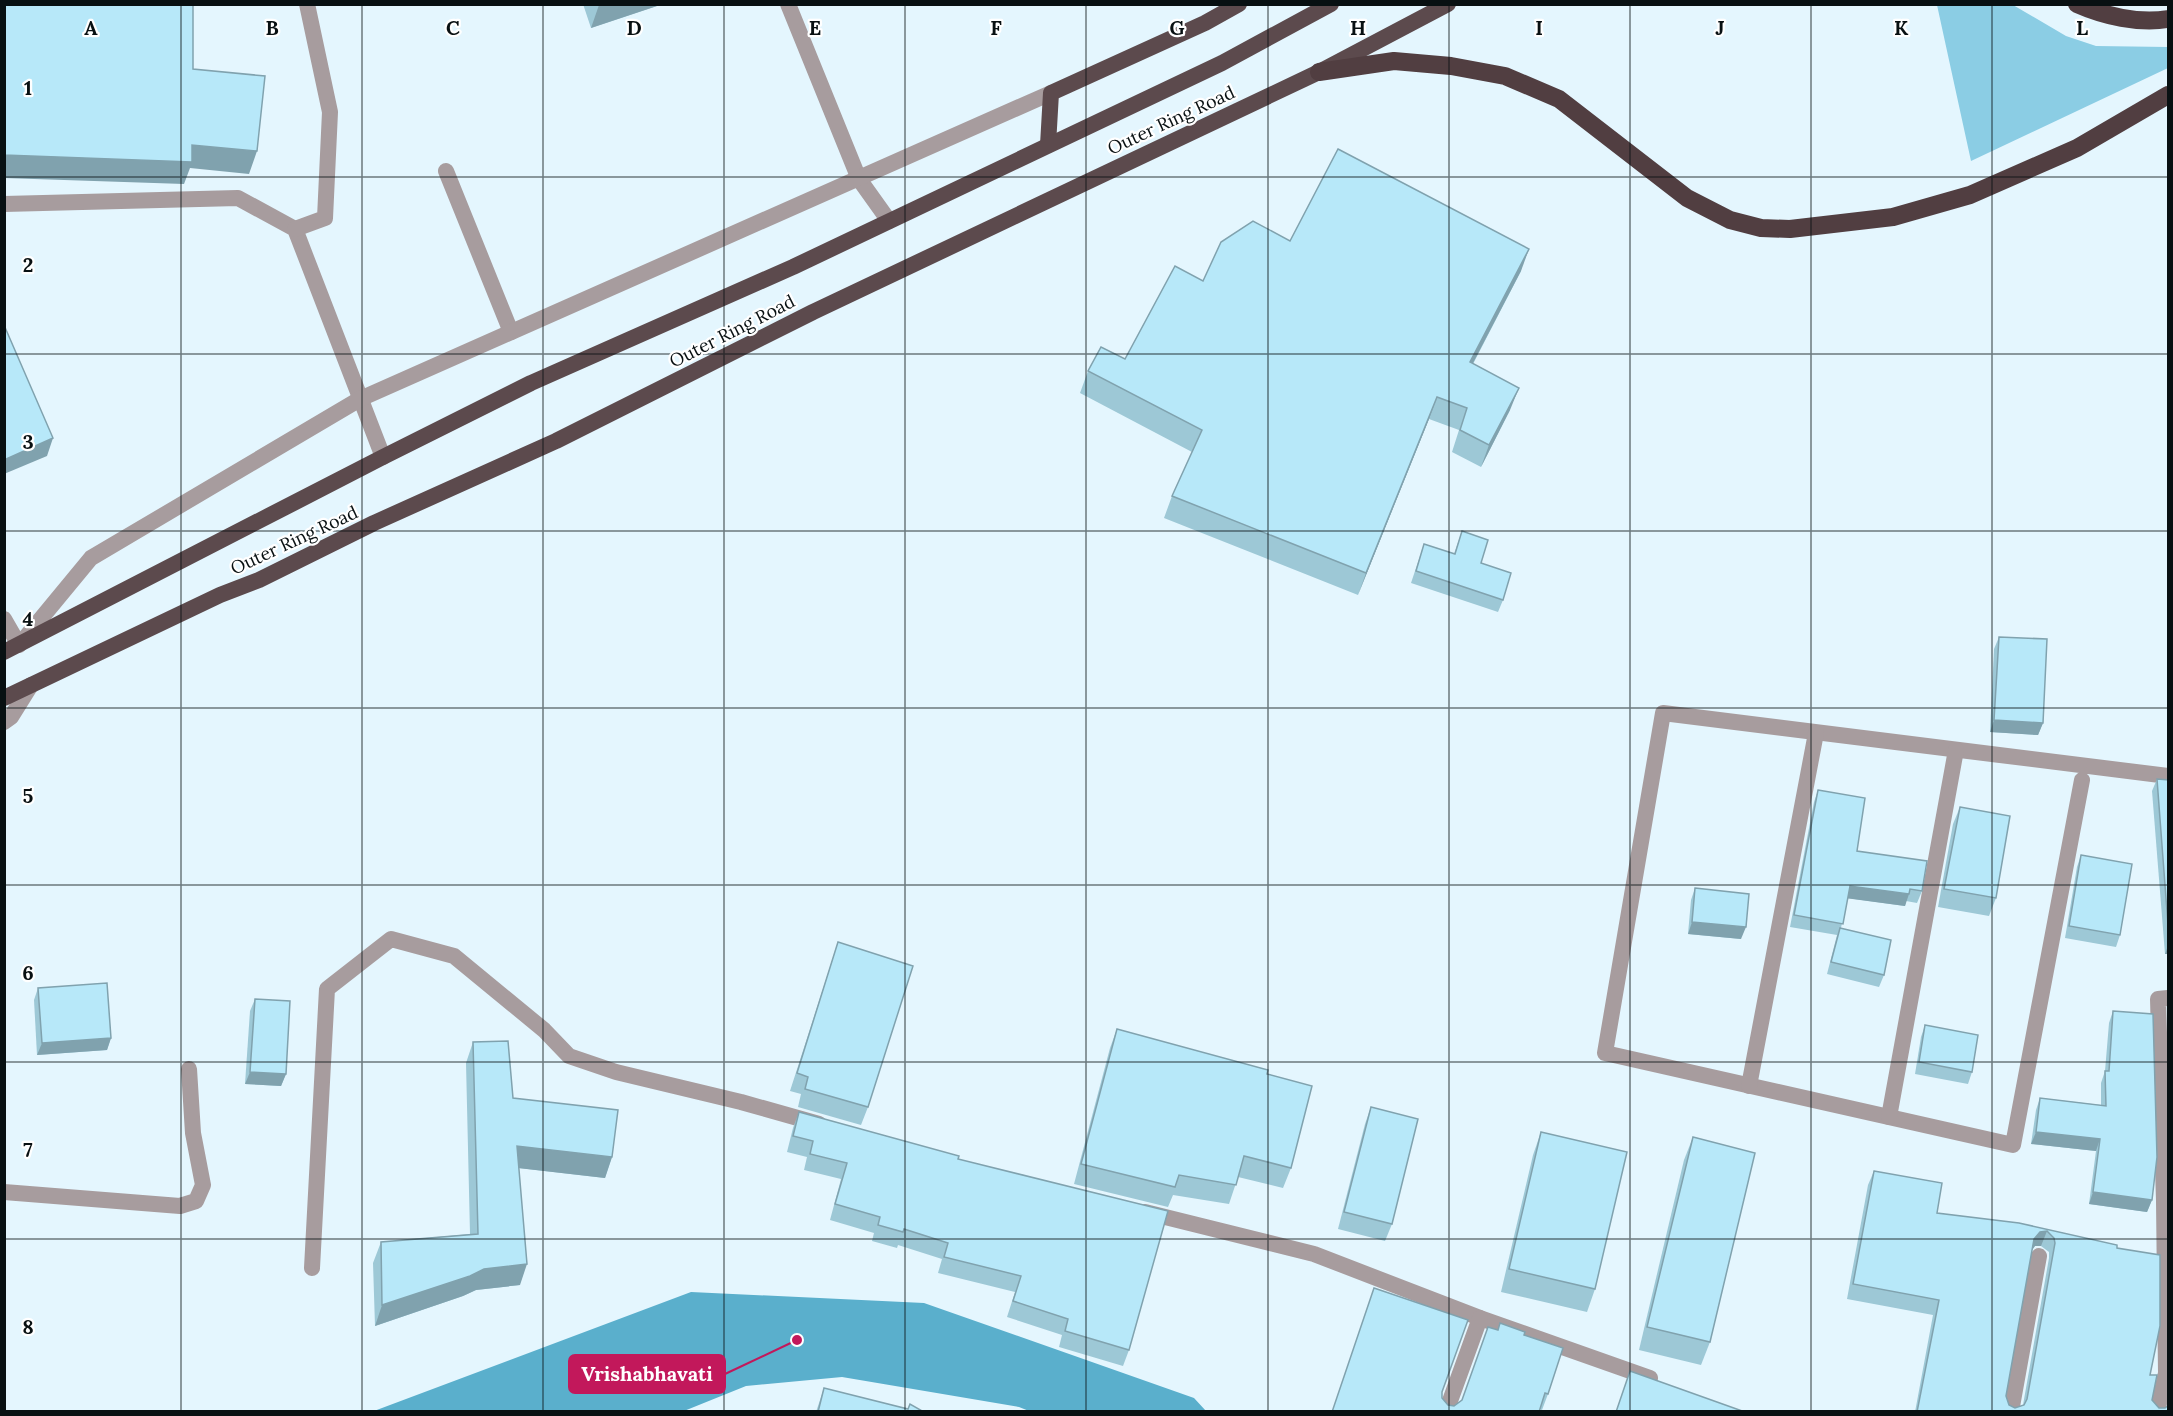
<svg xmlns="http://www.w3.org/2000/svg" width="2173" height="1416" font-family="Lora,serif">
  <rect width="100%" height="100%" fill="#e4f6fe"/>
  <path fill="#8bcde4" d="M 1937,5 L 2013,5 L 2066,36 L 2096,46 L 2168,47 L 2168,68 L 1971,161 Z"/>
  <path fill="#5aafcc" d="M 691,1292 L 924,1303 L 1194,1398 L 1206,1411 L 1029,1411 L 1019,1407 L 842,1377 L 746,1386 L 684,1411 L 374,1411 Z"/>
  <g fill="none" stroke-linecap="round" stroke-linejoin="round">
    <g stroke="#a79c9e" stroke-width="16">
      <path d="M 788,4 L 859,179 L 889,221"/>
      <path d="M 446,171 L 511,332"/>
      <path d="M 4,204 L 238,198 L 295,229 L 383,457"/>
      <path d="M 295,229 L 325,218 L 330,112 L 307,4"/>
      <path d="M 4,619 L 19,645"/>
      <path d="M 2082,780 L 2013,1145 L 1605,1053 L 1663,713 L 2168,776"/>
      <path d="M 1749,1086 L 1816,733"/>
      <path d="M 1889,1117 L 1956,750"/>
      <path d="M 4,1192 L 180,1206 L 196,1201 L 203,1185 L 193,1133 L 189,1069"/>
      <path d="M 1145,1212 L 1314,1254 L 1480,1318 L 1650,1378"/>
      <path d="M 312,1268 L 327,989 L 391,939 L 454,956 L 544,1030 L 569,1056 L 616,1072 L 741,1102 L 819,1124"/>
      <path d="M 1446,1412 L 1480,1318"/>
      <path d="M 2011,1412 L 2039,1256"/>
      <path d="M 2157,1412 L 2166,1373 L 2164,1201 L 2158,999 L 2168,998"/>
    </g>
    <g stroke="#a79c9e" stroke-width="16">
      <path d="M 20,644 L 91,558 L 360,399 L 1051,93"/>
      <path d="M 4,722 L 11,717 L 31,685"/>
    </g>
    <g stroke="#5c4a4d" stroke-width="16">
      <path d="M 1048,145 L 1051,93 L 1205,23 L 1239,4"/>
      <path d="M 4,652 L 383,457 L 531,383 L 793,267 L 1222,63 L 1331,4"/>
      <path d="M 4,698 L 220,595 L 259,580 L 374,523 L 556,441 L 813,312 L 1319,72 L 1448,4"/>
    </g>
    <g stroke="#513e41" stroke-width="18">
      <path d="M 2077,4 C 2104,16 2139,24 2168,19"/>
      <path d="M 1319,72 L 1394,61 L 1451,66 L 1505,76 L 1559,99 L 1687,198 L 1730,220 L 1761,228 L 1790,229 L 1893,217 L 1970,195 L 2077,148 L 2168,95"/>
    </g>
  </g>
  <g fill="#9dc8d6" fill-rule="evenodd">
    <path d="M 583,4 L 663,4 L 591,28 Z"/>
    <path d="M 1290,241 L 1521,271 L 1473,364 L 1510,410 L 1481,467 L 1452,452 L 1459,430 L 1429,419 L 1358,595 L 1164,518 L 1172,496 L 1192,452 L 1080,393 L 1088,371 L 1125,359 L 1203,281 Z"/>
    <path d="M 1462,531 L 1503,600 L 1498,612 L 1411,583 L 1424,544 L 1454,554 Z"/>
    <path d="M 1999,637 L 2043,723 L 2038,735 L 1990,732 L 1994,649 Z"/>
    <path d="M 2157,779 L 2169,780 L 2169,954 L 2165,954 L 2152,791 Z"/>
    <path d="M 1818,790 L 1857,851 L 1922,891 L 1917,903 L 1906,901 L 1905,906 L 1847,898 L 1841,928 L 1884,975 L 1879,987 L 1827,974 L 1837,935 L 1790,927 L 1814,802 Z"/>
    <path d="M 1960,807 L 1996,898 L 1989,916 L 1938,907 L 1953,824 Z"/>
    <path d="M 2081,855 L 2120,935 L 2116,947 L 2065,938 L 2077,867 Z"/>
    <path d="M 1695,888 L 1741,939 L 1688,934 L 1691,900 Z"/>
    <path d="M 838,942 L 868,1107 L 861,1125 L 798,1107 L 801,1094 L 790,1091 Z"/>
    <path d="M 38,988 L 111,1038 L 107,1050 L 37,1055 L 34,1000 Z"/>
    <path d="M 255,999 L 286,1074 L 281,1086 L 245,1084 L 250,1011 Z"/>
    <path d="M 2113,1011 L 2152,1200 L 2147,1212 L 2089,1204 L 2096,1151 L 2031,1144 L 2036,1110 L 2040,1098 L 2101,1105 L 2101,1083 L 2105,1071 L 2109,1023 Z"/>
    <path d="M 1925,1025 L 1972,1072 L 1968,1084 L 1915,1074 L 1921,1037 Z"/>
    <path d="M 1117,1029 L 1267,1074 L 1291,1168 L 1283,1188 L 1238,1177 L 1229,1204 L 1173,1195 L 1168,1207 L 1074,1184 L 1110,1048 Z"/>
    <path d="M 473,1042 L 513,1098 L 612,1157 L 605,1178 L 519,1168 L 520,1285 L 476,1290 L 463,1296 L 375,1326 L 373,1263 L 381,1242 L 470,1234 L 466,1063 Z"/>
    <path d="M 1371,1107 L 1392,1224 L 1385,1241 L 1338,1229 L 1365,1124 Z"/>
    <path d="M 799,1112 L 958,1159 L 1129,1350 L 1123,1366 L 1059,1347 L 1062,1335 L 1007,1317 L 1015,1292 L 938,1273 L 942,1259 L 898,1245 L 897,1248 L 872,1241 L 874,1233 L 830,1220 L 841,1179 L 804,1170 L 807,1157 L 787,1152 L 793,1128 Z"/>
    <path d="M 1541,1132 L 1595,1289 L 1587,1312 L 1501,1292 L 1533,1155 Z"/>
    <path d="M 1693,1137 L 1710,1342 L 1701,1365 L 1639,1350 L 1684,1160 Z"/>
    <path d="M 1874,1171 L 1937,1213 L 2019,1223 L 2117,1248 L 2150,1375 L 2152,1400 L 2159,1408 L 2165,1408 L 2169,1412 L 1915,1412 L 1933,1315 L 1847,1299 L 1868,1185 ZM 2035,1246 L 2041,1246 L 2049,1252 L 2049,1258 L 2023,1405 L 2015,1408 L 2009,1405 L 2006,1396 L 2032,1250 Z"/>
    <path d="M 1498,1330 L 1524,1335 L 1548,1394 L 1542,1410 L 1539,1409 L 1332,1412 L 1442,1392 L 1442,1398 L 1448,1405 L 1454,1406 L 1462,1400 Z"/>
    <path d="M 824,1388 L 908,1409 L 924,1412 L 816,1412 Z"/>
  </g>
  <g fill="#80a2ae">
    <path d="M 601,4 L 663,4 L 591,28 L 599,5 Z"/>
    <path d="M 192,145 L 257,151 L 249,174 L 190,168 L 184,184 L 4,178 L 4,155 Z"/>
    <path d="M 1529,249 L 1521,271 L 1462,384 L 1470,362 Z"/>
    <path d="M 1519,388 L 1510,410 L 1481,467 L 1489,445 Z"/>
    <path d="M 1437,397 L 1429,419 L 1358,595 L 1366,573 Z"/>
    <path d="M 53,438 L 47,456 L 4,474 L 4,460 Z"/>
    <path d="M 1994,720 L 2043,723 L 2038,735 L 1990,732 Z"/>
    <path d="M 1850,886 L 1909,894 L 1905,906 L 1845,898 Z"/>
    <path d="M 1692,922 L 1746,927 L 1741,939 L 1688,934 Z"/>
    <path d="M 2169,943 L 2169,954 L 2165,954 Z"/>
    <path d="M 111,1038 L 107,1050 L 37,1055 L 42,1043 Z"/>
    <path d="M 250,1072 L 286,1074 L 281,1086 L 245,1084 Z"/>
    <path d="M 2036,1132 L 2100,1139 L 2096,1151 L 2031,1144 Z"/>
    <path d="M 517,1146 L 612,1157 L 605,1178 L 509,1167 Z"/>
    <path d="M 2093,1192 L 2152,1200 L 2147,1212 L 2089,1204 Z"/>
    <path d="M 2047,1231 L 2041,1246 L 2035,1246 L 2029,1254 L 2034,1239 L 2040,1232 Z"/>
    <path d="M 527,1264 L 520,1285 L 476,1290 L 463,1296 L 375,1326 L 382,1305 L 484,1269 Z"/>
  </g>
  <g fill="#b7e8f9" stroke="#80a2ae" stroke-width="1.5" fill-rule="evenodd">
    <path d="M 4,4 L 193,4 L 193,69 L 265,76 L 257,151 L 192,145 L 192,162 L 4,155 Z"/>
    <path d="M 1338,149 L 1529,249 L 1470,362 L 1519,388 L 1489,445 L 1460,430 L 1467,408 L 1437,397 L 1366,573 L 1172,496 L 1202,430 L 1088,371 L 1101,347 L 1125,359 L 1175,266 L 1203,281 L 1221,242 L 1253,221 L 1290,241 Z"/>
    <path d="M 4,325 L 53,438 L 4,460 Z"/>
    <path d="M 1462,531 L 1488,540 L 1481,563 L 1511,573 L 1503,600 L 1416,571 L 1424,544 L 1455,554 Z"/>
    <path d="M 1999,637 L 2047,639 L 2043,723 L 1994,720 Z"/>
    <path d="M 2157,779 L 2169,780 L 2169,938 Z"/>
    <path d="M 1818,790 L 1865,798 L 1857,851 L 1927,861 L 1922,891 L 1910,889 L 1909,894 L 1850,886 L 1843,924 L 1794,915 Z"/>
    <path d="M 1960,807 L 2010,816 L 1996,898 L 1944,889 Z"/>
    <path d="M 2081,855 L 2132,864 L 2120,935 L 2069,926 Z"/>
    <path d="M 1695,888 L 1749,894 L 1746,927 L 1692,922 Z"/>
    <path d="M 1840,928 L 1891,940 L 1884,975 L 1831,962 Z"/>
    <path d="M 838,942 L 913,966 L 868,1107 L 805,1089 L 808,1077 L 797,1073 Z"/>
    <path d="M 107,983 L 111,1038 L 42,1043 L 38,988 Z"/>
    <path d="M 255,999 L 290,1001 L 286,1074 L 250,1072 Z"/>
    <path d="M 2113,1011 L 2153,1014 L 2157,1157 L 2152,1200 L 2093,1192 L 2100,1139 L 2036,1132 L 2040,1098 L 2106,1106 L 2105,1071 L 2109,1071 Z"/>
    <path d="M 1925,1025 L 1978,1035 L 1972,1072 L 1919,1062 Z"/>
    <path d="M 1117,1029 L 1268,1070 L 1267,1074 L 1312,1086 L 1291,1168 L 1244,1156 L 1236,1185 L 1179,1175 L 1175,1187 L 1081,1164 Z"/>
    <path d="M 508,1041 L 513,1098 L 618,1110 L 612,1157 L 517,1146 L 527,1264 L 484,1269 L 470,1276 L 382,1305 L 381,1242 L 478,1234 L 473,1042 Z"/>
    <path d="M 1371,1107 L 1418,1119 L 1392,1224 L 1344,1212 Z"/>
    <path d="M 799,1112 L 959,1156 L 958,1159 L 1168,1211 L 1129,1350 L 1065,1331 L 1068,1319 L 1013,1301 L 1021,1276 L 944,1257 L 948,1243 L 904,1229 L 903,1232 L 878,1225 L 880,1217 L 835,1204 L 847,1163 L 810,1154 L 813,1141 L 793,1136 Z"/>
    <path d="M 1541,1132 L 1627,1152 L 1595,1289 L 1509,1269 Z"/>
    <path d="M 1693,1137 L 1755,1153 L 1710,1342 L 1647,1327 Z"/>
    <path d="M 1874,1171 L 1942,1183 L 1937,1213 L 2019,1223 L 2117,1245 L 2117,1248 L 2160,1255 L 2160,1326 L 2150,1375 L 2157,1375 L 2152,1400 L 2159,1408 L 2165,1408 L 2169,1405 L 2169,1412 L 1917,1412 L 1939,1300 L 1853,1284 ZM 2047,1231 L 2054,1238 L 2055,1243 L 2027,1399 L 2024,1405 L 2015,1408 L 2009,1405 L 2006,1396 L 2034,1239 L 2040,1232 Z"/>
    <path d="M 1374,1288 L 1468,1320 L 1442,1392 L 1442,1398 L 1448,1405 L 1454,1406 L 1462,1400 L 1488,1327 L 1498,1330 L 1500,1323 L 1525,1332 L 1524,1335 L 1563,1348 L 1548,1394 L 1545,1393 L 1539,1412 L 1332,1412 Z"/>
    <path d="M 1630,1371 L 1745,1412 L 1616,1412 Z"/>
    <path d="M 824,1388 L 908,1409 L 910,1404 L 924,1412 L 818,1412 Z"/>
  </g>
  <path fill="none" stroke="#081012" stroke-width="1.5" stroke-opacity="0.55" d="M 181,4 L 181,1412M 362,4 L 362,1412M 543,4 L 543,1412M 724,4 L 724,1412M 905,4 L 905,1412M 1086,4 L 1086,1412M 1268,4 L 1268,1412M 1449,4 L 1449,1412M 1630,4 L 1630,1412M 1811,4 L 1811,1412M 1992,4 L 1992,1412M 4,177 L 2168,177M 4,354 L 2168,354M 4,531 L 2168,531M 4,708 L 2168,708M 4,885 L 2168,885M 4,1062 L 2168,1062M 4,1239 L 2168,1239"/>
  <g text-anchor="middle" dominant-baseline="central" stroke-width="4.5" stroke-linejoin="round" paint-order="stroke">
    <g font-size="18" fill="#081012" stroke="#fff">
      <text transform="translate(1171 120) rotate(-25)">Outer Ring Road</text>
      <text transform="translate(732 331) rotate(-27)">Outer Ring Road</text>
      <text transform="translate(294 540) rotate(-25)">Outer Ring Road</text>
    </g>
  </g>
  <g font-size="20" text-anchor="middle" font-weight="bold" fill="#081012" stroke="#fff" stroke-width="4.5" stroke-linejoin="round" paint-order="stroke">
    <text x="91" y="35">A</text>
    <text x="272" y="35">B</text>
    <text x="453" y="35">C</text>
    <text x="634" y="35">D</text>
    <text x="815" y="35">E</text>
    <text x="996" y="35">F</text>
    <text x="1177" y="35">G</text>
    <text x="1358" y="35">H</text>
    <text x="1539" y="35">I</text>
    <text x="1720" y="35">J</text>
    <text x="1901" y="35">K</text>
    <text x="2082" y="35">L</text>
    <text x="28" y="95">1</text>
    <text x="28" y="272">2</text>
    <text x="28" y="449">3</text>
    <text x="28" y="626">4</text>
    <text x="28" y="803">5</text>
    <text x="28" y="980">6</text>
    <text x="28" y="1157">7</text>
    <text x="28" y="1334">8</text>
  </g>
  <path fill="none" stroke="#c2185b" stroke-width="2" d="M797 1340L725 1374"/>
  <circle fill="#c2185b" stroke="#fff" stroke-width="2" cx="797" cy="1340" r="6"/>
  <rect fill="#c2185b" stroke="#c2185b" stroke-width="2" x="569" y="1355" width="156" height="38" rx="6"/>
  <g font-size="20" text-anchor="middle" font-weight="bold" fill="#fff">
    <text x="647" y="1381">Vrishabhavati</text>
  </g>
  <rect width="2173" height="1416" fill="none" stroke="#081012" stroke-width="12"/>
</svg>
